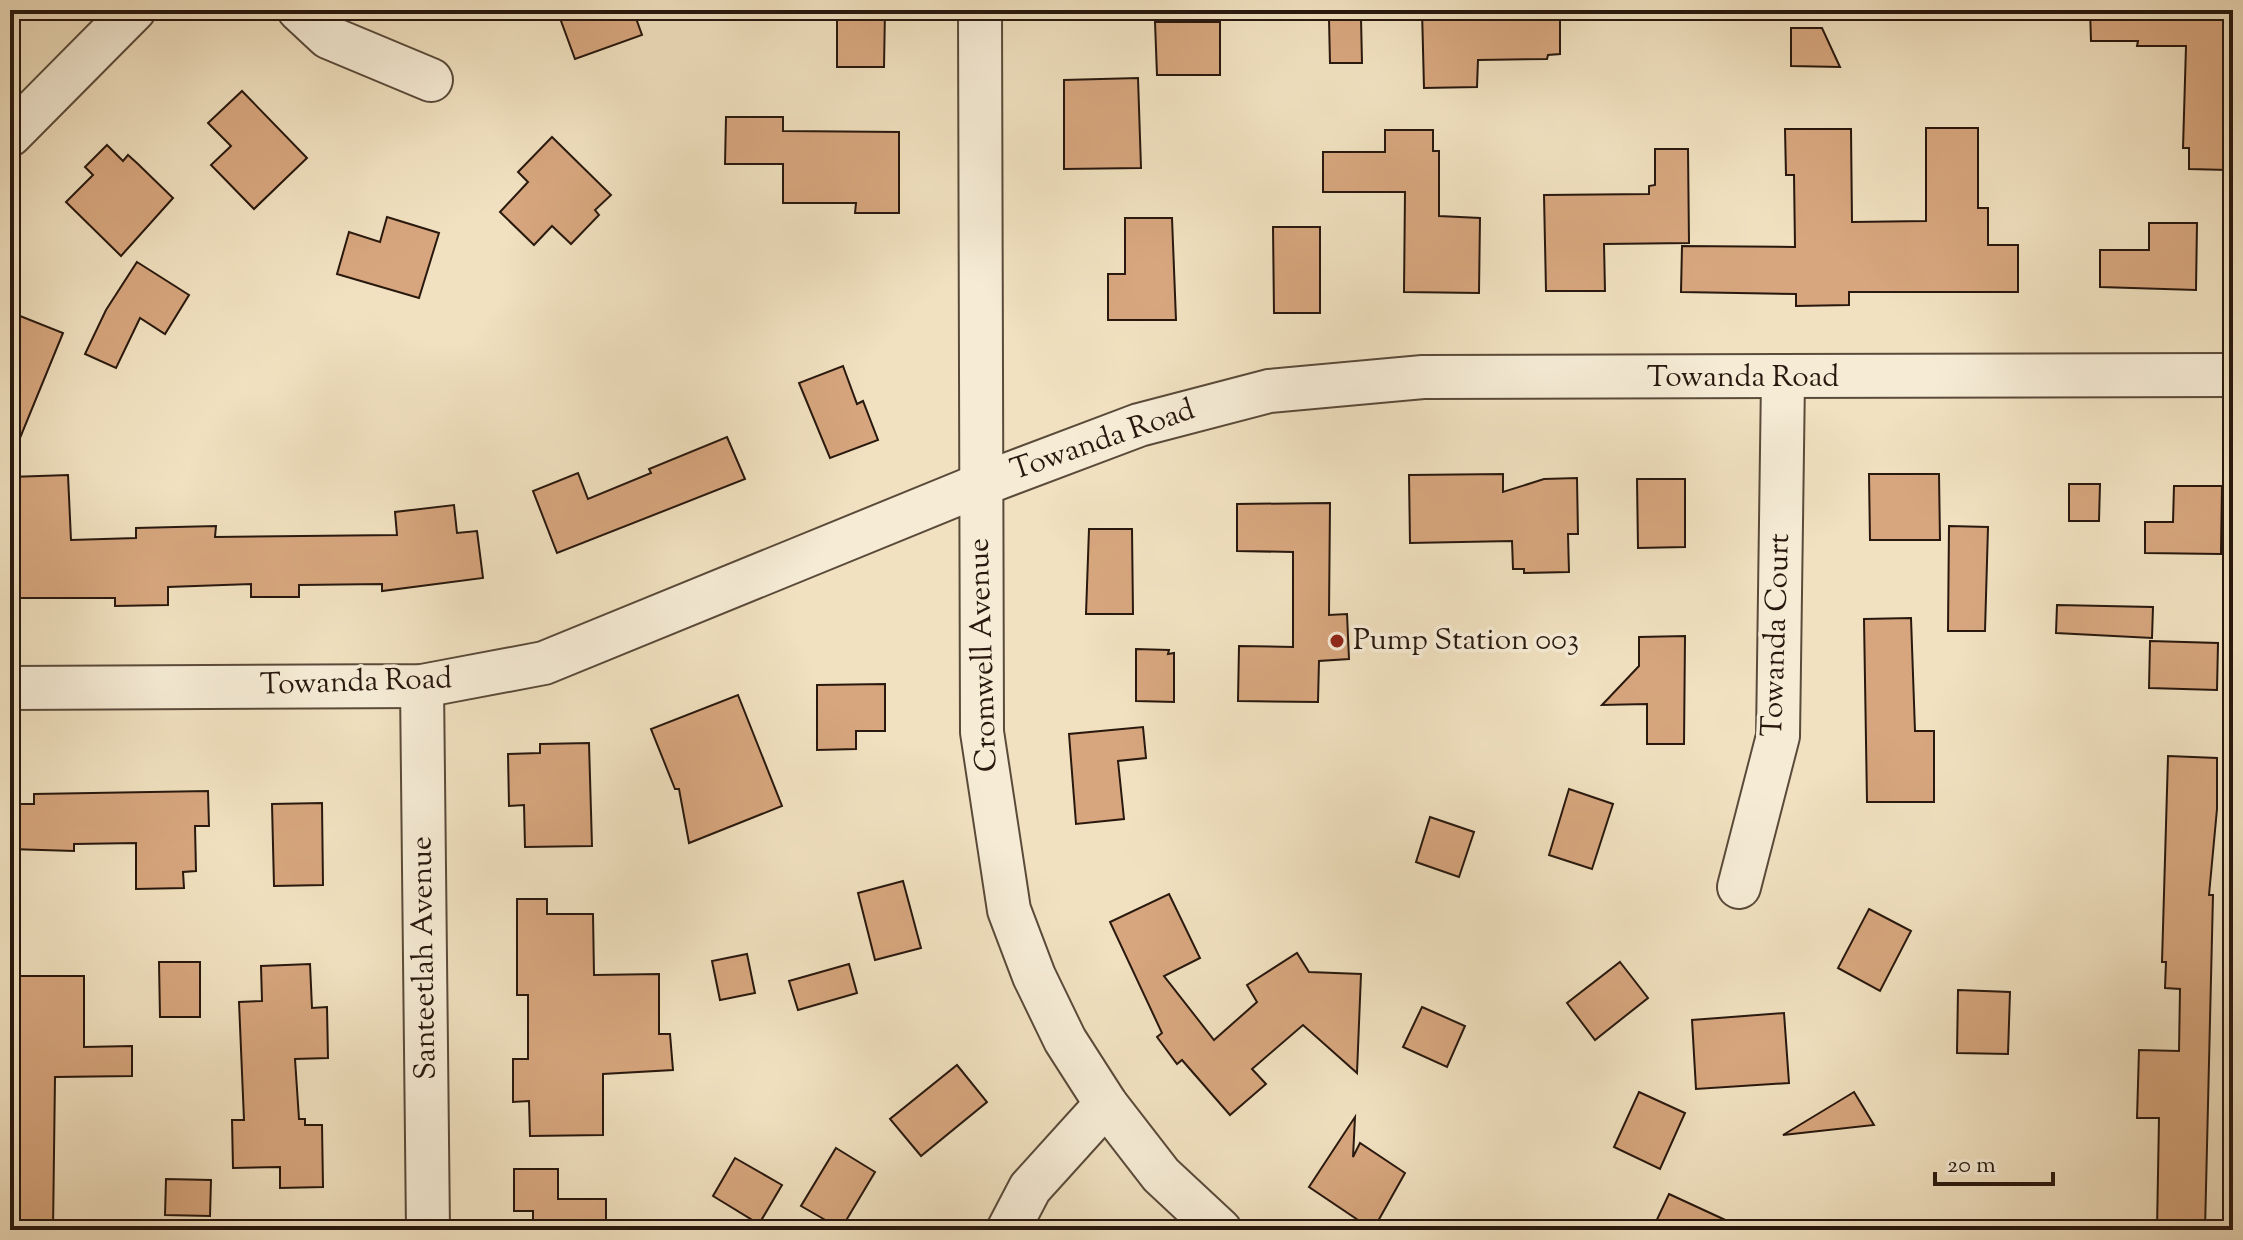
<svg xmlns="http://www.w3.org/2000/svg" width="2243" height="1240" font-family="'Sorts Mill Goudy',serif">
  <rect width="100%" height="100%" fill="#f1e1c0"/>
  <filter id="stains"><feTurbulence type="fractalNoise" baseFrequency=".0025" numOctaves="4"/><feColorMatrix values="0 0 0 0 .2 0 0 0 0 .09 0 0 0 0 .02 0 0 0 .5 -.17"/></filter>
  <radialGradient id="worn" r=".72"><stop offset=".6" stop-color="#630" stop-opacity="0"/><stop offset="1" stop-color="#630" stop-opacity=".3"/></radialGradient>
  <g fill="#d7a67e" stroke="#28180e" stroke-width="2">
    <path d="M 557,10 L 633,10 L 642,35 L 575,59 Z"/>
    <path d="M 837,10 L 885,10 L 884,67 L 837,67 Z"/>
    <path d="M 1422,10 L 1560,10 L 1560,54 L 1548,55 L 1547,59 L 1478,60 L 1477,87 L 1424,88 Z"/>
    <path d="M 2090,10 L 2233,10 L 2228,170 L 2189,169 L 2189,148 L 2183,148 L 2186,46 L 2137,46 L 2138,41 L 2091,41 Z"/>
    <path d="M 1361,18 L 1362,63 L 1330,63 L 1329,19 Z"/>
    <path d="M 1155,22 L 1220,22 L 1220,75 L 1157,75 Z"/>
    <path d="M 1791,28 L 1822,28 L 1840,67 L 1791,66 Z"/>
    <path d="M 1138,78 L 1141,168 L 1064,169 L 1064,80 Z"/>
    <path d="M 242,91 L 307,158 L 254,209 L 211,165 L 231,146 L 208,123 Z"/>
    <path d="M 726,117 L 783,117 L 783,131 L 899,132 L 899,213 L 855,213 L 856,203 L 783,203 L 783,164 L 725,164 Z"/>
    <path d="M 1926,128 L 1978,128 L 1978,208 L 1988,208 L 1988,245 L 2018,245 L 2018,292 L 1849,292 L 1849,305 L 1796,306 L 1796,294 L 1681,292 L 1682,246 L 1795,247 L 1794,175 L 1786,175 L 1785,129 L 1851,129 L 1852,222 L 1926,221 Z"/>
    <path d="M 1385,130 L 1433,130 L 1433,151 L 1439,151 L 1439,216 L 1480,218 L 1479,293 L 1404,292 L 1405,192 L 1323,192 L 1323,152 L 1385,152 Z"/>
    <path d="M 552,137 L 611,195 L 595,210 L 599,215 L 571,244 L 552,226 L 534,245 L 500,212 L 528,182 L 518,172 Z"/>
    <path d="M 107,145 L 123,161 L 128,155 L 138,164 L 173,198 L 121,256 L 66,202 L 93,175 L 85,167 Z"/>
    <path d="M 1655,149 L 1688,149 L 1689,243 L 1604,244 L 1605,291 L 1546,291 L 1544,195 L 1649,194 L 1649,186 L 1655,185 Z"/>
    <path d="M 387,217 L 439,233 L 419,298 L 337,274 L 349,232 L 380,242 Z"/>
    <path d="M 1125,218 L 1172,218 L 1176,320 L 1108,320 L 1108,274 L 1125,274 Z"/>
    <path d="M 2149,223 L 2197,223 L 2196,290 L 2100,287 L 2100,250 L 2149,250 Z"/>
    <path d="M 1273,227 L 1320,227 L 1320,313 L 1274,313 Z"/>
    <path d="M 137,262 L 189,295 L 165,334 L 140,318 L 116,368 L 85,354 L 106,310 Z"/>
    <path d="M 10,312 L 63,333 L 11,460 L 10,459 Z"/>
    <path d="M 843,366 L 857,404 L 863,401 L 878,440 L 830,458 L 799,383 Z"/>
    <path d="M 727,437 L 745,479 L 557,553 L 533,491 L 578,473 L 588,499 L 651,473 L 649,469 Z"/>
    <path d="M 1503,474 L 1503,492 L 1544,479 L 1577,478 L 1578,534 L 1568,534 L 1569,572 L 1524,573 L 1524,569 L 1513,569 L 1512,541 L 1410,543 L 1409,475 Z"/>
    <path d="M 1869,474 L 1939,474 L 1940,540 L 1870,540 Z"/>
    <path d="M 68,475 L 71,540 L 136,538 L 136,528 L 216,526 L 215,537 L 397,535 L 395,512 L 454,505 L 457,533 L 477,531 L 483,578 L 382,591 L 382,584 L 299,585 L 299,597 L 251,597 L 251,584 L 168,587 L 168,605 L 115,606 L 115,598 L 10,598 L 10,477 Z"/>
    <path d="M 1637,479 L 1685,479 L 1685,547 L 1638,548 Z"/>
    <path d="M 2069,484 L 2100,484 L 2099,521 L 2069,521 Z"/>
    <path d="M 2174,486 L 2222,486 L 2221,554 L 2145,553 L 2145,522 L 2173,522 Z"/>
    <path d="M 1330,503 L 1329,615 L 1347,614 L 1349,659 L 1319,661 L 1318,702 L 1238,701 L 1239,646 L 1293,647 L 1293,552 L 1237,551 L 1237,504 Z"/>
    <path d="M 1949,526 L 1988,527 L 1985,631 L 1948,631 Z"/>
    <path d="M 1089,529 L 1132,529 L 1133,614 L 1086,614 Z"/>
    <path d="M 2057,605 L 2153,607 L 2152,638 L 2056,633 Z"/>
    <path d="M 1911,618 L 1915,731 L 1934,731 L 1934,802 L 1867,802 L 1864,619 Z"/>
    <path d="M 1685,636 L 1684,744 L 1647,744 L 1647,704 L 1602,705 L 1639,666 L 1639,637 Z"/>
    <path d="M 2150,641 L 2218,643 L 2217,690 L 2149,688 Z"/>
    <path d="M 1136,649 L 1169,650 L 1168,654 L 1174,653 L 1174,702 L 1136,701 Z"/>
    <path d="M 885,684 L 885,731 L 856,731 L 856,749 L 817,750 L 817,685 Z"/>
    <path d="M 738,695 L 782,806 L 689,843 L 679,789 L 675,789 L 651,729 Z"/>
    <path d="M 1143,727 L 1146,758 L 1118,761 L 1124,819 L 1076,824 L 1069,734 Z"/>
    <path d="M 589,743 L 592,846 L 525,847 L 524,805 L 509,806 L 508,754 L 540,753 L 540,744 Z"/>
    <path d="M 2168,756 L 2217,758 L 2217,809 L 2209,895 L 2213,895 L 2205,1230 L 2157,1230 L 2159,1118 L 2137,1118 L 2139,1050 L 2179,1051 L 2180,989 L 2165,988 L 2166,962 L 2162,962 Z"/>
    <path d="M 1569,789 L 1613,804 L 1592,869 L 1549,855 Z"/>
    <path d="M 208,791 L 209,826 L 195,826 L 196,871 L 183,872 L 184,888 L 136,889 L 136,843 L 74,844 L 74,851 L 10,849 L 10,804 L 34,804 L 34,794 Z"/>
    <path d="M 322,803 L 323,885 L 274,886 L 272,804 Z"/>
    <path d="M 1430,817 L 1474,832 L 1459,877 L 1416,862 Z"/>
    <path d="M 903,881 L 921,948 L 875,960 L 858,893 Z"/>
    <path d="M 1169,894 L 1200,958 L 1164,976 L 1214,1040 L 1257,1002 L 1247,985 L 1297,953 L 1309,972 L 1361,974 L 1357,1073 L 1303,1025 L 1252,1069 L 1266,1084 L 1230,1115 L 1182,1060 L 1177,1064 L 1157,1037 L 1162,1033 L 1110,922 Z"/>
    <path d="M 517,899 L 547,899 L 547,914 L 593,914 L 594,975 L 659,974 L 659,1034 L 670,1034 L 673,1070 L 603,1074 L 603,1135 L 530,1136 L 529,1101 L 513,1102 L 513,1059 L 528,1059 L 528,995 L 517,995 Z"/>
    <path d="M 1869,909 L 1911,931 L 1880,991 L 1838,968 Z"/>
    <path d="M 747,954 L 755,993 L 720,1000 L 712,961 Z"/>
    <path d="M 159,962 L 200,962 L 200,1017 L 160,1017 Z"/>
    <path d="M 1620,962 L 1648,998 L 1595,1040 L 1567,1003 Z"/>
    <path d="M 310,964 L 312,1008 L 327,1007 L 328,1058 L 295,1059 L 299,1119 L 305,1119 L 305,1125 L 322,1125 L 323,1187 L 280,1188 L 280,1167 L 233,1168 L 232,1120 L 244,1120 L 239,1002 L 262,1001 L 261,966 Z"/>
    <path d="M 849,964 L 857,993 L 798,1010 L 789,981 Z"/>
    <path d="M 10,976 L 84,976 L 84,1047 L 132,1046 L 132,1076 L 55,1077 L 53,1230 L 20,1230 L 20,1211 L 10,1211 Z"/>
    <path d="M 1958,990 L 2010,992 L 2008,1054 L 1957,1053 Z"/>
    <path d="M 1422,1007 L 1465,1026 L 1447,1067 L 1403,1047 Z"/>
    <path d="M 1784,1013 L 1789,1083 L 1696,1089 L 1692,1020 Z"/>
    <path d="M 957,1065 L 987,1102 L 921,1156 L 890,1119 Z"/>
    <path d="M 1639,1092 L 1685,1113 L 1660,1169 L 1614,1147 Z"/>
    <path d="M 1854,1092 L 1874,1125 L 1783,1135 Z"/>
    <path d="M 1355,1117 L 1353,1157 L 1360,1143 L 1405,1173 L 1373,1230 L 1309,1187 Z"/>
    <path d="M 836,1148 L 875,1172 L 841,1229 L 801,1206 Z"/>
    <path d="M 735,1158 L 782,1185 L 759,1224 L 713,1196 Z"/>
    <path d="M 514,1169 L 558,1169 L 558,1199 L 606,1199 L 606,1230 L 533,1230 L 533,1211 L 514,1211 Z"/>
    <path d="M 166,1179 L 211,1180 L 210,1216 L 165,1215 Z"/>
    <path d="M 1669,1194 L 1747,1230 L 1652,1230 Z"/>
  </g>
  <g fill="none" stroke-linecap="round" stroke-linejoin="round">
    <g stroke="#5a4a3a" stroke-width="46">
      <g id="minor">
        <path d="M 299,10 L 328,37 L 431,80"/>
        <path d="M 980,10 L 982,732 L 1009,910 L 1034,976 L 1065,1040 L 1106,1104 L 1161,1175 L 1220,1230"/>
        <path d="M 10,135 L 134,10"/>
        <path d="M 422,686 L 428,1230"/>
        <path d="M 10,688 L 422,686 L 544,663 L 980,485 L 1139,425 L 1269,391 L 1423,377 L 2233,375"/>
        <path d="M 1739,887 L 1778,736 L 1783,379"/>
        <path d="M 1008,1230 L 1030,1188 L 1106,1104"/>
      </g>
    </g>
    <use href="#minor" stroke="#f6ecd6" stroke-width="42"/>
  </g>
  <circle fill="#8f2418" stroke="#f6ecd6" stroke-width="3" cx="1337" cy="641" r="8"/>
  <g text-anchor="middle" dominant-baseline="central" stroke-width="7" stroke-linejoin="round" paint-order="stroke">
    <g font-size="30" fill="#28180e" stroke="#f6ecd6">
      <text x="1743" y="378">Towanda Road</text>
      <text transform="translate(1103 441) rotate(-19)">Towanda Road</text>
      <text transform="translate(1777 635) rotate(-88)">Towanda Court</text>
      <text transform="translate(984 655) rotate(-92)">Cromwell Avenue</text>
      <text transform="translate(356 683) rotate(-2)">Towanda Road</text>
      <text transform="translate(425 958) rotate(-91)">Santeetlah Avenue</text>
    </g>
    <g font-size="30" fill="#28180e" stroke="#f6ecd6" text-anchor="start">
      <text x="1353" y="641">Pump Station 003</text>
    </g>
  </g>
  <rect width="2243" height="1240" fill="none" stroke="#f1e1c0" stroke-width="40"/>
  <rect x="12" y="12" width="2219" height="1216" fill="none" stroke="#28180e" stroke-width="4"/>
  <rect x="20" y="20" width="2203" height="1200" fill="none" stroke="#28180e" stroke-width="2"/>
  <path d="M1935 1172v12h118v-12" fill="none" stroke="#28180e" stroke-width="4"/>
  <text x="1947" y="1172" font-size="24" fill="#28180e" stroke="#f6ecd6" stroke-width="6" paint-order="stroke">20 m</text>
  <rect width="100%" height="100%" filter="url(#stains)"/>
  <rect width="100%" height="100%" fill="url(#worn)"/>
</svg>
